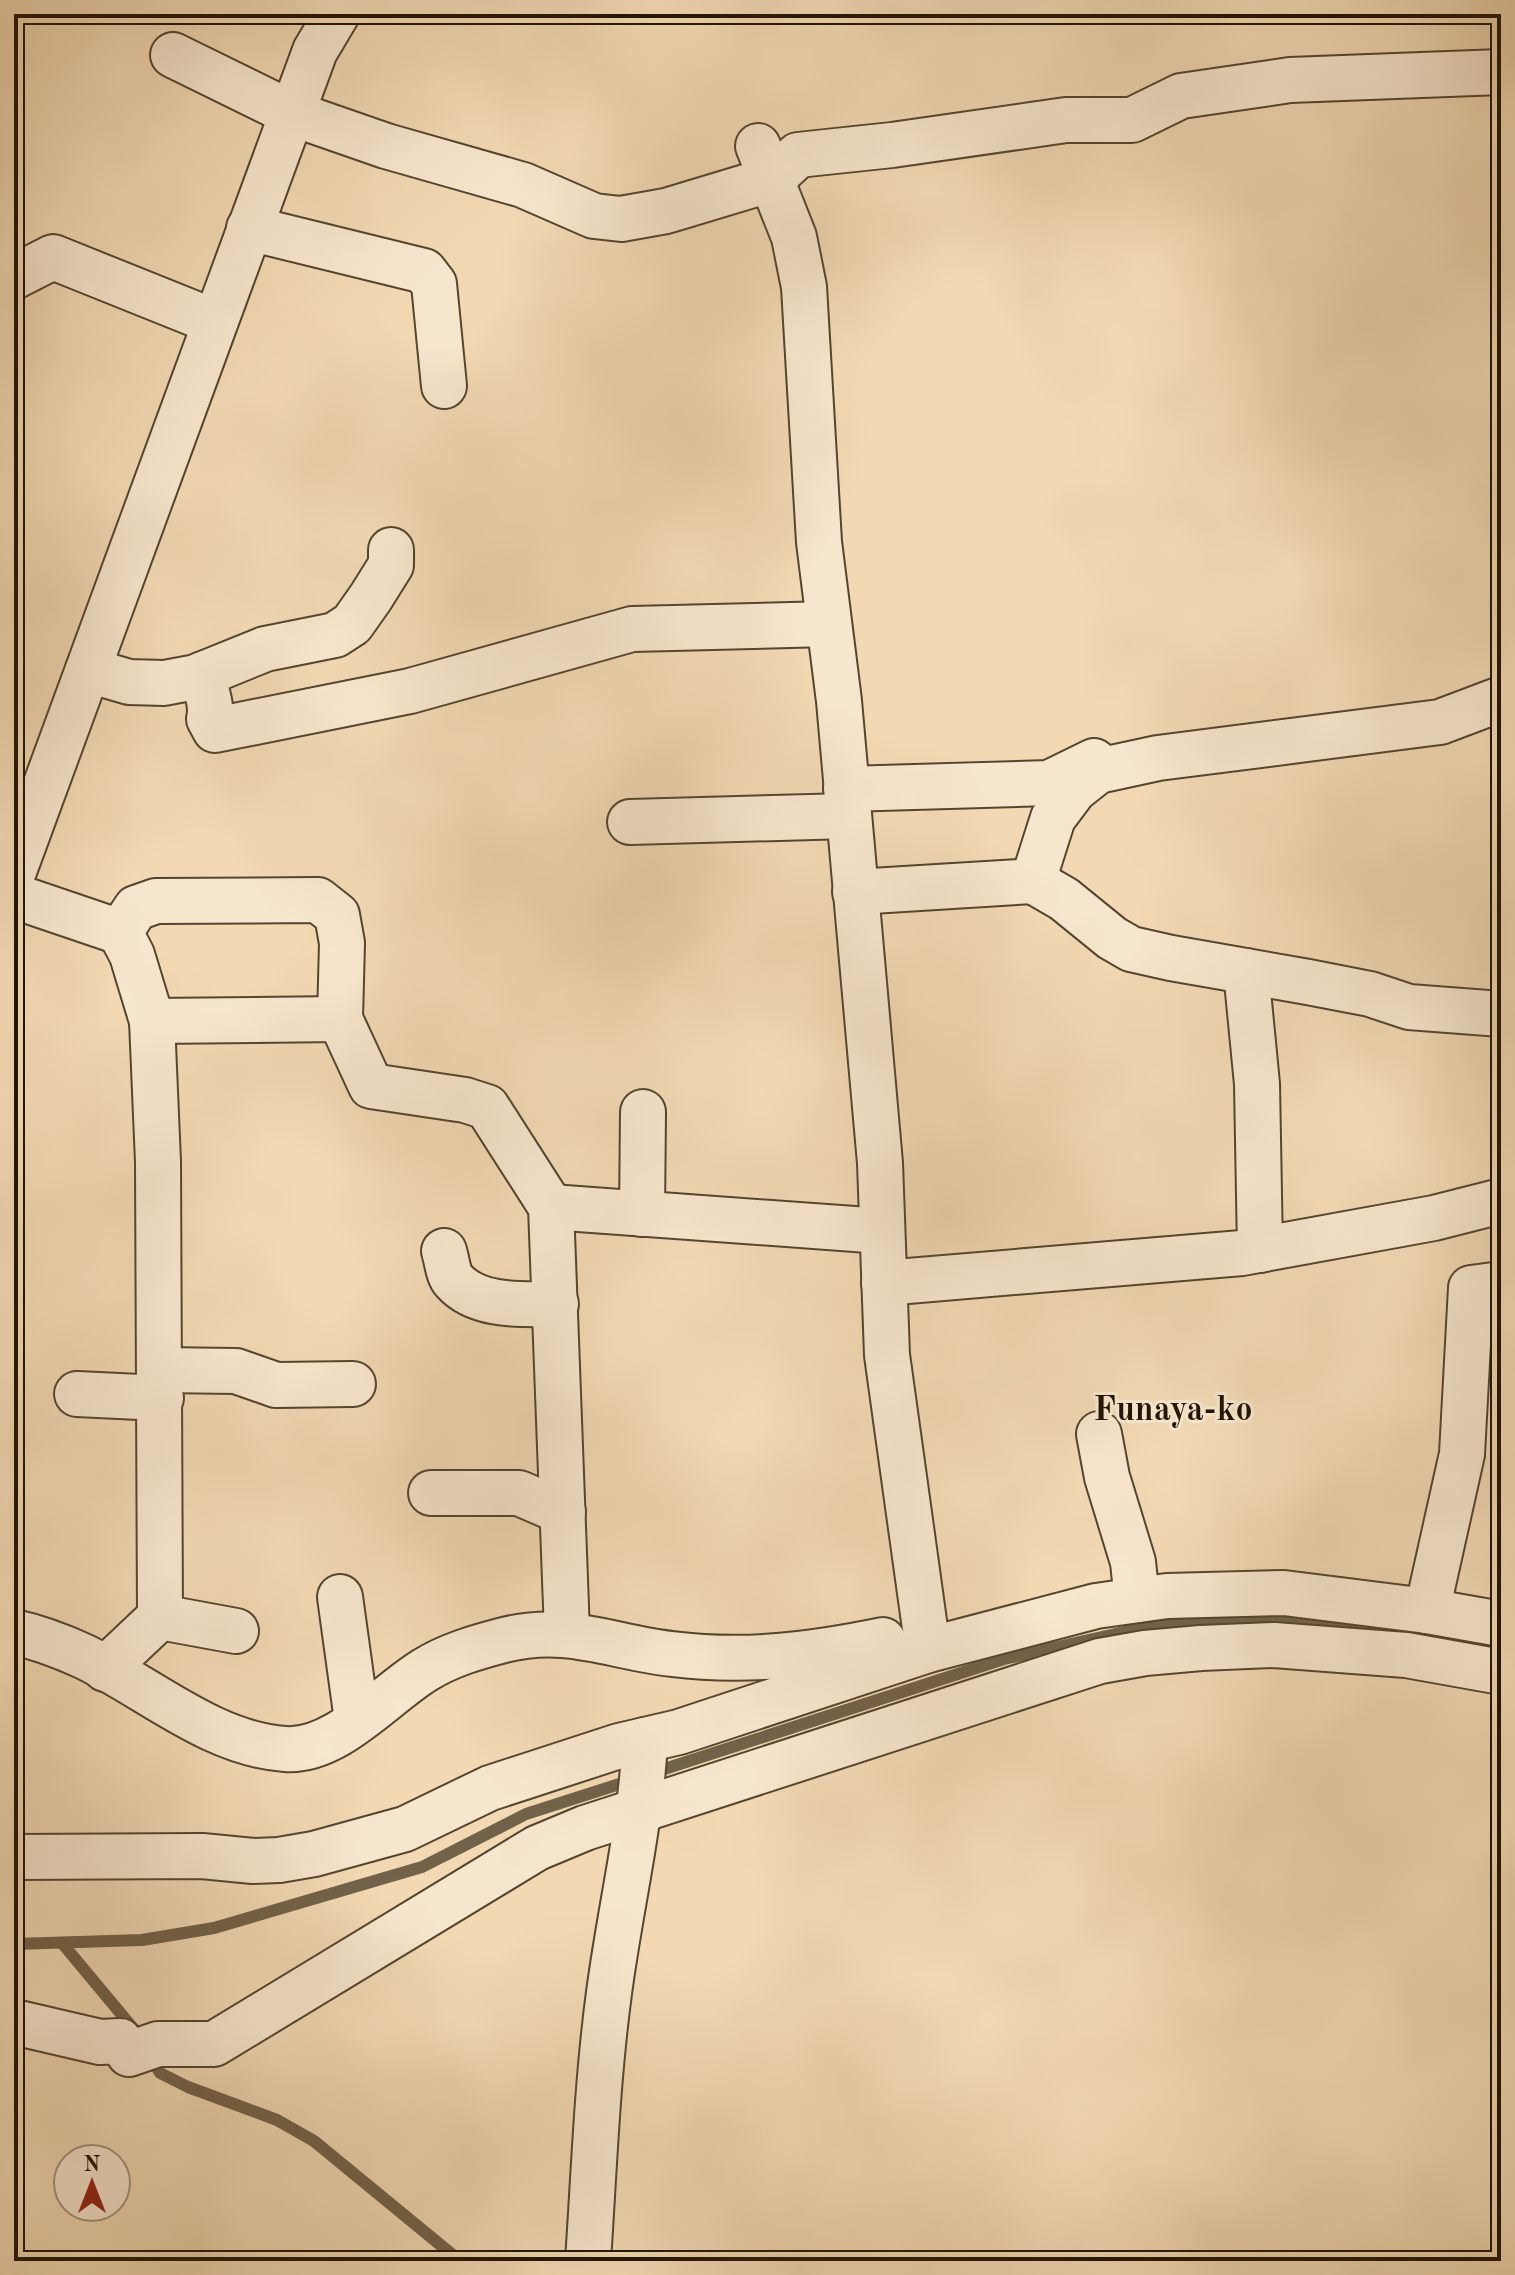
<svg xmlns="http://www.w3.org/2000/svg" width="1515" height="2275" font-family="'Old Standard TT',serif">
  <rect width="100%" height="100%" fill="#f2d9b4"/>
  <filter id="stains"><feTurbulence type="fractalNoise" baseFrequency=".0025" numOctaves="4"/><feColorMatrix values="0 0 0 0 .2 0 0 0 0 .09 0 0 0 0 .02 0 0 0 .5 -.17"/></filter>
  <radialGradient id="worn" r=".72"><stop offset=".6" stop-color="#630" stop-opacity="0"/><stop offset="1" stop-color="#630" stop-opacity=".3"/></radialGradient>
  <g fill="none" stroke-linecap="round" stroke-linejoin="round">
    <g stroke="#726249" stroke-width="12">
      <path d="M 652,1773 L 1004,1659 L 1133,1630 L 1216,1619 L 1325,1622 L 1423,1632"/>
      <path d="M 62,1943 L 137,2033"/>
      <path d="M 14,1944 L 142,1940 L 214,1928 L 422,1867 L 526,1814 L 635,1779"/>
      <path d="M 150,2056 L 160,2073 L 188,2087 L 277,2120 L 314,2141 L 460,2261"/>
    </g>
    <g stroke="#54452f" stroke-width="48">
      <g id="minor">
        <path d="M 173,55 L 291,113 L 386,146 L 523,185 L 594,216 L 621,219 L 666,211 L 772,179 L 798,155 L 892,145 L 1066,120 L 1132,120 L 1181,96 L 1290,80 L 1501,72"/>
        <path d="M 758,146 L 794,237 L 804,287 L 819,542 L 839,701 L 880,1163 L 887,1355 L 928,1650"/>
        <path d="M 249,228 L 424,271 L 434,284 L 444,386"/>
        <path d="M 14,277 L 53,257 L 215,322"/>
        <path d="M 88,670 L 129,682 L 164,683 L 196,677 L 265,649 L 335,635 L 352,624 L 371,597 L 391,565 L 391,550"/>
        <path d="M 203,674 C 205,690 213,704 209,719 L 215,730 L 410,691 L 632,629 L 829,624"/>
        <path d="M 846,789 L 1049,783 L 1094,761"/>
        <path d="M 630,822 L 848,816"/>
        <path d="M 14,871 L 315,51 L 337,14"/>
        <path d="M 1033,881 L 1064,899 L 1112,938 L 1131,949 L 1171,958 L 1308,982 L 1370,994 L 1409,1007 L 1501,1014"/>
        <path d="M 855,892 L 1033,881 L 1053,818 L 1074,790 L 1098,771 L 1158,758 L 1440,722 L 1501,699"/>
        <path d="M 14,896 L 120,932 L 136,908 L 156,901 L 318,900 L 337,915 L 342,943 L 340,1019 L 371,1086 L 465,1100 L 487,1107 L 551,1207 L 567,1633"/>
        <path d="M 120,932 L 132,955 L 152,1021 L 340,1019"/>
        <path d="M 1246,971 L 1257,1084 L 1260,1250"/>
        <path d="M 551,1207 L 882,1231"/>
        <path d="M 642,1214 L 643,1112"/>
        <path d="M 444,1251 C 447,1260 448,1275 454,1281 C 478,1308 523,1304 556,1304"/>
        <path d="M 884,1283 L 1242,1253 L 1434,1218 L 1501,1201"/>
        <path d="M 160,1370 L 236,1371 L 276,1385 L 353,1384"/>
        <path d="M 77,1394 L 161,1398"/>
        <path d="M 1099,1434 L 1107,1477 L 1133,1562 L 1137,1600"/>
        <path d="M 431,1493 L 519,1493 L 563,1512"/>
        <path d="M 340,1597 L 357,1720"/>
        <path d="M 1427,1611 L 1462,1454 L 1471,1288 L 1501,1284"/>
        <path d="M 160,1617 L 236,1631"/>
        <path d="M 14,1632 C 37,1637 61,1646 83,1656 C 148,1687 211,1744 285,1749 C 336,1753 384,1695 425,1670 C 449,1655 477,1647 504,1640 C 567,1624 611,1647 672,1654 C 746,1663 810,1655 883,1640"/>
        <path d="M 105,1669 L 160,1617 L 158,1162 L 152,1021"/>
        <path d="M 14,1857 L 202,1856 L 253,1861 L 279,1860 L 314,1854 L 405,1829 L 490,1788 L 619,1746 L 679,1732 L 928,1650 L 1096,1606 L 1167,1596 L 1284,1593 L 1427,1611 L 1501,1624"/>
        <path d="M 14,2022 L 100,2042 L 120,2041 L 129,2054 L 158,2044 L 214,2044 L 537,1848 L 585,1828 L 1100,1661 L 1145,1653 L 1201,1648 L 1274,1645 L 1406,1655 L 1501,1672"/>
        <path d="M 588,2261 C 594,2172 597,2082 609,1993 C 620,1909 641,1825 645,1740"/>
      </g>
    </g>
    <use href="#minor" stroke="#f7e6ce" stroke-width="44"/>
  </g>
  <g text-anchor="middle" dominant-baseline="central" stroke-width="6" stroke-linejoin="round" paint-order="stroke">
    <g font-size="34" font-weight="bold" fill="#1f1403" stroke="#f7e6ce">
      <text x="1173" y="1411">Funaya-ko</text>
    </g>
  </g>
  <rect width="1515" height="2275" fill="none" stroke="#f2d9b4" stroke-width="48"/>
  <rect x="16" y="16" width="1483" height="2243" fill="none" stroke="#1f1403" stroke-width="4"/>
  <rect x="24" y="24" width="1467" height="2227" fill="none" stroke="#1f1403" stroke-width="2"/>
  <g transform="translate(92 2183)"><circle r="38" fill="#f7e6ce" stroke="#a1927d" stroke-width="2"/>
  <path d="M0-6L14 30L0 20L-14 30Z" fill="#8f2418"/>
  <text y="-12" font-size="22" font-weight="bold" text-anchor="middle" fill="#1f1403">N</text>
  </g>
  <rect width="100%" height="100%" filter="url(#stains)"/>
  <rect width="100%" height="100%" fill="url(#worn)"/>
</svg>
